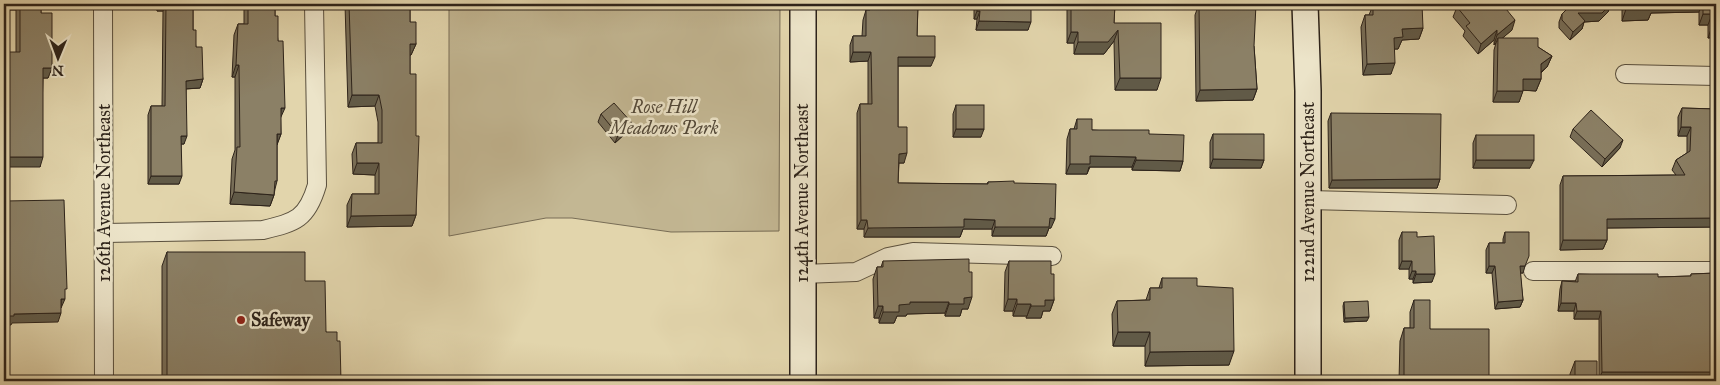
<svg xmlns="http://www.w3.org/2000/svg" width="1720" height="385" font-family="'IM FELL Great Primer',serif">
  <rect width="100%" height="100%" fill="#e2d5ac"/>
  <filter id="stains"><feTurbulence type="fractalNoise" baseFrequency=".004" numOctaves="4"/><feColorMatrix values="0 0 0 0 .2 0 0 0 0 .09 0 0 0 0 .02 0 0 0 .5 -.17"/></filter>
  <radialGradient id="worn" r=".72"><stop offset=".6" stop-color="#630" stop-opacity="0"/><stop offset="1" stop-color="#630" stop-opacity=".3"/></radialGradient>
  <path fill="#c3b793" stroke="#786d56" d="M 449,4 L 780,4 L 779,231 L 671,232 L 572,218 L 546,218 L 449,236 Z"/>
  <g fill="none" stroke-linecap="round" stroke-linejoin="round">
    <g stroke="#5a503e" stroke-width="20">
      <g id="street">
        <path d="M 103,4 L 104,381"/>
        <path d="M 1625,74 L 1716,76"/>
        <path d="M 1309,200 L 1507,205"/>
        <path d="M 105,233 L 263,230 C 296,222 307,219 317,185 L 314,4"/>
        <path d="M 1533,271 L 1716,271"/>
        <path d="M 802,274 L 856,272 L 888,257 L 913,252 L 1052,256"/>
      </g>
    </g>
    <g stroke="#2d231a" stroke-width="28">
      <g id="secondary">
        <path d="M 1305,4 L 1308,91 L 1308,381"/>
        <path d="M 803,381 L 803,4"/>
      </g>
    </g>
    <use href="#street" stroke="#ece4c9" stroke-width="18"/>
    <use href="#secondary" stroke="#ece4c9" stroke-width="25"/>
  </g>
  <g fill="#786e58" stroke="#2d231a">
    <path d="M 4,4 L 41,4 L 41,13 L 52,68 L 48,78 L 43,78 L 40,167 L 16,52 L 16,10 Z"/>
    <path d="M 157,4 L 193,4 L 193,30 L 196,47 L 203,79 L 200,88 L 186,89 L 184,144 L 181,144 L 179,184 L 148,184 L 148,115 L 151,106 L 162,106 L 163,11 L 157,11 Z"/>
    <path d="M 244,4 L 275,4 L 275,16 L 278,41 L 281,134 L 277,144 L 277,181 L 275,189 L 274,195 L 270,206 L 230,204 L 232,159 L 235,150 L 235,77 L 232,77 L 234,35 L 238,24 L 244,24 Z"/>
    <path d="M 345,4 L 410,4 L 410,22 L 416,44 L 411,55 L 410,55 L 410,74 L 416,215 L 412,226 L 347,227 L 347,205 L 352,194 L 375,194 L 375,175 L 353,174 L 352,154 L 356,143 L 378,143 L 378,122 L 375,106 L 348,107 Z"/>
    <path d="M 866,4 L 918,4 L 917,36 L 931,66 L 898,66 L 898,127 L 904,163 L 899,163 L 898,183 L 987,184 L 988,182 L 1014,183 L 1051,228 L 1049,228 L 1046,236 L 992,236 L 992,229 L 963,229 L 960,237 L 864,237 L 864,229 L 857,229 L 857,113 L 860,104 L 868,104 L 868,61 L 850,62 L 850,45 L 853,36 L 862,36 L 863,20 L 866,10 Z"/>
    <path d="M 974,4 L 1031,4 L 1028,30 L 976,30 L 977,19 L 974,19 Z"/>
    <path d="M 1067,4 L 1115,4 L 1114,23 L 1157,90 L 1115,90 L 1114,41 L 1104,54 L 1074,54 L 1074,43 L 1067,43 Z"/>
    <path d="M 1199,4 L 1254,46 L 1257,89 L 1253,100 L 1196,101 L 1195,15 Z"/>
    <path d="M 1611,4 L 1608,12 L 1599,21 L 1584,22 L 1582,29 L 1570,40 L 1559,28 L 1559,22 L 1562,14 Z"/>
    <path d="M 1622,4 L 1716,4 L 1716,37 L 1708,38 L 1708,25 L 1699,25 L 1699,12 L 1651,13 L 1648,20 L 1622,21 Z"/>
    <path d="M 1373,5 L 1423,28 L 1419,39 L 1402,40 L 1398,49 L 1394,49 L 1391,74 L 1363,75 L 1361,27 L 1365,15 L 1369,15 Z"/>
    <path d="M 1457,7 L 1512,30 L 1502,38 L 1538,47 L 1552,56 L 1547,67 L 1541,73 L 1541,79 L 1536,91 L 1523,90 L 1519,102 L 1493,102 L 1494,50 L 1496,43 L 1494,45 L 1494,40 L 1478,54 L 1463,36 L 1465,31 L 1453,17 Z"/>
    <path d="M 956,105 L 981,137 L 953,137 L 953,114 Z"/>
    <path d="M 1682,108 L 1716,109 L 1716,227 L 1607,228 L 1607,240 L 1603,249 L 1560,250 L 1560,185 L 1563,176 L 1676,175 L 1672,170 L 1676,160 L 1687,153 L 1687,136 L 1678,136 L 1678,117 Z"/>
    <path d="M 1331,113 L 1440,179 L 1437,188 L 1329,188 L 1328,121 Z"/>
    <path d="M 601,114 L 628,131 L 615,143 L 598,122 Z"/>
    <path d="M 1077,119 L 1092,130 L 1149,134 L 1183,161 L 1180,171 L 1132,170 L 1132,167 L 1090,167 L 1087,174 L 1066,174 L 1067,139 L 1070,129 L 1074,129 Z"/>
    <path d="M 1573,129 L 1620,148 L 1602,167 L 1570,137 Z"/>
    <path d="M 1213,134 L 1264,160 L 1261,168 L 1210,168 L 1210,142 Z"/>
    <path d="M 1476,135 L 1530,168 L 1473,168 L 1473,143 Z"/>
    <path d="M 1402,232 L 1417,237 L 1432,282 L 1413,283 L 1413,279 L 1409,279 L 1409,269 L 1399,269 L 1399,240 Z"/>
    <path d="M 1505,232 L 1523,273 L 1520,273 L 1523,300 L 1520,307 L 1495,309 L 1492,273 L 1486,273 L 1486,250 L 1489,243 L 1503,243 L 1503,239 Z"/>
    <path d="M 167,252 L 305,281 L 326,332 L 337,341 L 341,381 L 162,381 L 162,266 Z"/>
    <path d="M 883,261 L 968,309 L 962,309 L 960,316 L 945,316 L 945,313 L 907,314 L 906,316 L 897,316 L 894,323 L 879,323 L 879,318 L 874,318 L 873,279 L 877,267 L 881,267 Z"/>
    <path d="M 1009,261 L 1051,274 L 1054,300 L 1050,311 L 1043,311 L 1041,318 L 1026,318 L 1027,316 L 1013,316 L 1013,311 L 1004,311 L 1005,272 Z"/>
    <path d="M 1716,273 L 1599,380 L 1599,319 L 1574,319 L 1574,311 L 1558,311 L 1560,289 L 1562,281 L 1575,282 L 1578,274 L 1658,277 L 1691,276 L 1691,274 Z"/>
    <path d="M 1162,278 L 1197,286 L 1229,365 L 1145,366 L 1145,346 L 1113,346 L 1112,314 L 1117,301 L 1146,300 L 1150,288 L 1159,288 Z"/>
    <path d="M 1414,300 L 1430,329 L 1489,381 L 1399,381 L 1400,341 L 1404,328 L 1410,328 L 1410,312 Z"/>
    <path d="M 1344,302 L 1367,321 L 1344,322 L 1343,306 Z"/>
    <path d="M 1575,361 L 1597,381 L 1563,381 L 1564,378 L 1570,378 L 1570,374 Z"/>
  </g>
  <g fill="#615a47" stroke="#2d231a">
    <path d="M 4,4 L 18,4 L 16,10 L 4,10 Z"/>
    <path d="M 160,4 L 166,4 L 163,11 L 157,11 Z"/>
    <path d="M 1611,4 L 1608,12 L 1599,21 L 1584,22 L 1582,29 L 1570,40 L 1573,32 L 1578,13 Z"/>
    <path d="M 1652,4 L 1702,4 L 1699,12 L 1651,13 L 1648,20 L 1622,21 L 1626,9 Z"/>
    <path d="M 977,11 L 980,11 L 977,19 L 974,19 Z"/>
    <path d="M 1703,14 L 1712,14 L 1708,25 L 1699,25 Z"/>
    <path d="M 1515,20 L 1512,30 L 1498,42 L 1498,38 L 1496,43 L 1494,45 L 1497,35 Z"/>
    <path d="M 979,21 L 1031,22 L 1028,30 L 976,30 Z"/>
    <path d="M 1712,26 L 1716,26 L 1716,37 L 1708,38 Z"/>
    <path d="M 1423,28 L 1419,39 L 1402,40 L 1398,49 L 1390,49 L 1394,38 L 1402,29 Z"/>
    <path d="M 1118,30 L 1114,41 L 1104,54 L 1074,54 L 1078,42 Z"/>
    <path d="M 1497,30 L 1494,40 L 1478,54 L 1481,44 Z"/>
    <path d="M 1071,32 L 1078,32 L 1074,43 L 1067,43 Z"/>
    <path d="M 410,44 L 416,44 L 411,55 L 406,55 Z"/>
    <path d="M 853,52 L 871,52 L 868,61 L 850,62 Z"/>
    <path d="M 1552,56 L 1547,67 L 1536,76 L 1541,64 Z"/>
    <path d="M 898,57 L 935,57 L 931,66 L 895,66 Z"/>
    <path d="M 1395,63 L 1391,74 L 1363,75 L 1367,64 Z"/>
    <path d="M 236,65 L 239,65 L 235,77 L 232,77 Z"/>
    <path d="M 43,68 L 52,68 L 48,78 L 39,78 Z"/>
    <path d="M 1120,78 L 1161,78 L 1157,90 L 1115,90 Z"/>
    <path d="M 203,79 L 200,88 L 183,89 L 186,81 Z"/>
    <path d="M 1523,79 L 1541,79 L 1536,91 L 1519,90 Z"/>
    <path d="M 1257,89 L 1253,100 L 1196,101 L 1200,90 Z"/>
    <path d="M 1497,91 L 1523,91 L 1519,102 L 1493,102 Z"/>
    <path d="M 352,95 L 379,95 L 375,106 L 348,107 Z"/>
    <path d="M 281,108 L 285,108 L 280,119 Z"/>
    <path d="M 632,123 L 628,131 L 615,143 L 618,135 Z"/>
    <path d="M 1681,127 L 1691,127 L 1687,136 L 1678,136 Z"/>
    <path d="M 956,129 L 984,129 L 981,137 L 953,137 Z"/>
    <path d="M 277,134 L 281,134 L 277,145 Z"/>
    <path d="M 181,136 L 187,136 L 184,144 L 178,144 Z"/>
    <path d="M 1623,140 L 1620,148 L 1602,167 L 1605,159 Z"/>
    <path d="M 907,153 L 904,163 L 895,163 L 899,154 Z"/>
    <path d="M 1090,156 L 1136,157 L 1132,167 L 1089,167 L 1087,174 L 1066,174 L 1070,164 Z"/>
    <path d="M 4,157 L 43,157 L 40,167 L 4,167 Z"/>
    <path d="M 1213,159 L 1264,160 L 1261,168 L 1210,168 Z"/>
    <path d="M 1136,160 L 1183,161 L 1180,171 L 1132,170 Z"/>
    <path d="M 1476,160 L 1534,160 L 1530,168 L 1473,168 Z"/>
    <path d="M 357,163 L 379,163 L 375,175 L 353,174 Z"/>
    <path d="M 151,176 L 182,176 L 179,184 L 148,184 Z"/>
    <path d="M 1440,179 L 1437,188 L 1329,188 L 1332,180 Z"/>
    <path d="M 234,192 L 274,195 L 270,206 L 230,204 Z"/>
    <path d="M 416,215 L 412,226 L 347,227 L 351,216 Z"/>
    <path d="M 1050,218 L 1055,219 L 1051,228 L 1049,228 L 1046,236 L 992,236 L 995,227 Z"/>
    <path d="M 1716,218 L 1716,227 L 1603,228 L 1607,219 Z"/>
    <path d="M 964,219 L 995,220 L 992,229 L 963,229 L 960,237 L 864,237 L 868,228 Z"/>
    <path d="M 861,220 L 867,220 L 864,229 L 857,229 Z"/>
    <path d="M 1563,240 L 1607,240 L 1603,249 L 1560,250 Z"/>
    <path d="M 1402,261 L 1412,261 L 1409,269 L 1399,269 Z"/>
    <path d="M 1489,266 L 1495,266 L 1492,273 L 1486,273 Z"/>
    <path d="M 1520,266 L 1525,266 L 1523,273 L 1517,273 Z"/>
    <path d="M 1412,271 L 1416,271 L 1413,279 L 1409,279 Z"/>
    <path d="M 1416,274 L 1435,274 L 1432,282 L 1413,283 Z"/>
    <path d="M 972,297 L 968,309 L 962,309 L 960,316 L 945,316 L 949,304 L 964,298 Z"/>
    <path d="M 61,299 L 65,299 L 61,308 Z"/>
    <path d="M 1008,299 L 1017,299 L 1013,311 L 1004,311 Z"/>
    <path d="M 1045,300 L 1054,300 L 1050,311 L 1043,311 L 1041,318 L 1026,318 L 1031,306 Z"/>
    <path d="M 1523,300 L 1520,307 L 1495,309 L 1498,302 Z"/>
    <path d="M 910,302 L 949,302 L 945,313 L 907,314 L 906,316 L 897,316 L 894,323 L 879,323 L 883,312 L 899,305 Z"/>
    <path d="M 1561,303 L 1576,303 L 1574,311 L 1558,311 Z"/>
    <path d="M 1017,304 L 1031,304 L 1027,316 L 1013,316 Z"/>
    <path d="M 878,306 L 883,306 L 879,318 L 874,318 Z"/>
    <path d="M 1577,311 L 1601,311 L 1599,319 L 1574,319 Z"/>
    <path d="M 61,313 L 58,322 L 12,323 L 11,325 L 4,325 L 4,316 L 14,314 Z"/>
    <path d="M 1369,317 L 1367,321 L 1344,322 L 1345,318 Z"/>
    <path d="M 1118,332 L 1150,332 L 1145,346 L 1113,346 Z"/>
    <path d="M 1234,351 L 1229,365 L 1145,366 L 1150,352 Z"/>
    <path d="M 1602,372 L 1716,372 L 1716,380 L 1599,380 Z"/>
  </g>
  <g fill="#8b8066" stroke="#2d231a">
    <path d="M 20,4 L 41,4 L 41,13 L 52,13 L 52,68 L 43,68 L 43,157 L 4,157 L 4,52 L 20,52 Z"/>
    <path d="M 166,4 L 193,4 L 193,30 L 196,30 L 196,47 L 202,47 L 203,79 L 186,81 L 187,136 L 181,136 L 182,176 L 151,176 L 151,106 L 165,106 Z"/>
    <path d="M 248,4 L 275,4 L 275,16 L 278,16 L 278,41 L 283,41 L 285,108 L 281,108 L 281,134 L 277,134 L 277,181 L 275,181 L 274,195 L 234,192 L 237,147 L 240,147 L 239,65 L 236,65 L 238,24 L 248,24 Z"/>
    <path d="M 349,4 L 410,4 L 410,22 L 416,22 L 416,44 L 410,44 L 410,74 L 416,74 L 416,136 L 419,136 L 416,215 L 351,216 L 352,194 L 379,194 L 379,163 L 357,163 L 356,143 L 382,143 L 382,110 L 379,95 L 352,95 Z"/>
    <path d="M 870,4 L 918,4 L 917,36 L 935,36 L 935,57 L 898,57 L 898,127 L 907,127 L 907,153 L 899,154 L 898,183 L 988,184 L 988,182 L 1014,181 L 1014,183 L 1056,184 L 1055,219 L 1050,218 L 1049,227 L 995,227 L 995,220 L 964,219 L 964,227 L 868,228 L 867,220 L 861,220 L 860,104 L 872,104 L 871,52 L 853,52 L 853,36 L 866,36 L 866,10 L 870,10 Z"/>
    <path d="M 977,4 L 1031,4 L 1031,22 L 979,21 L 980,11 L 977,11 Z"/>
    <path d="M 1071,4 L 1115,4 L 1114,23 L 1161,23 L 1161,78 L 1120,78 L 1118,30 L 1108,42 L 1078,42 L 1078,32 L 1071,32 Z"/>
    <path d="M 1199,4 L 1256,4 L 1254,46 L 1257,89 L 1200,90 Z"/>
    <path d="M 1398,4 L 1422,4 L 1423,28 L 1402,29 L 1403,37 L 1394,38 L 1395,63 L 1367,64 L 1365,15 L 1373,15 L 1373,5 Z"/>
    <path d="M 1461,4 L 1502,4 L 1515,20 L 1497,35 L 1497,30 L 1481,44 L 1466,26 L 1470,23 L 1457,7 Z"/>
    <path d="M 1572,4 L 1611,4 L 1602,13 L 1578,13 L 1585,21 L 1573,32 L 1562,20 L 1562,14 Z"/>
    <rect x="1626" y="4" width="27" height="5"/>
    <path d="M 1703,4 L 1716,4 L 1716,26 L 1712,26 L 1712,14 L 1703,14 Z"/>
    <path d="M 1498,38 L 1538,38 L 1538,47 L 1552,56 L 1541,64 L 1541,79 L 1523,79 L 1523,91 L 1497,91 Z"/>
    <path d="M 614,103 L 632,123 L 618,135 L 601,114 Z"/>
    <rect x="956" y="105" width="28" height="24"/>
    <path d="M 1682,108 L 1716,109 L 1716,218 L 1607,219 L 1607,240 L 1563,240 L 1563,176 L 1685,175 L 1676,160 L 1690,151 L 1691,127 L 1681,127 Z"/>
    <path d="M 1591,110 L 1623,140 L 1605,159 L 1573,129 Z"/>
    <path d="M 1331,113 L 1441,114 L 1440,179 L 1332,180 Z"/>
    <path d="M 1077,119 L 1092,119 L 1092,130 L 1149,130 L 1149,134 L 1184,135 L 1183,161 L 1136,160 L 1136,157 L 1090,156 L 1090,164 L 1070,164 L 1070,129 L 1077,129 Z"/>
    <path d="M 1213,134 L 1264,134 L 1264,160 L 1213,159 Z"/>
    <rect x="1476" y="135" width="58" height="25"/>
    <path d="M 64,200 L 67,289 L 65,289 L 65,299 L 61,299 L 61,313 L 14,314 L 14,316 L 4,316 L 4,201 Z"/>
    <path d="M 1402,232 L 1417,232 L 1417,237 L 1434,236 L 1435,274 L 1416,274 L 1416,271 L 1412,271 L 1412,261 L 1402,261 Z"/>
    <path d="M 1505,232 L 1529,232 L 1529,256 L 1525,266 L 1520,266 L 1523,300 L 1498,302 L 1495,266 L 1489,266 L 1489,243 L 1505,243 Z"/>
    <path d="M 167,252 L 305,252 L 305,281 L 325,281 L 326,332 L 337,332 L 337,341 L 340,341 L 341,381 L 167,381 Z"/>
    <path d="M 969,259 L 969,272 L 972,272 L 972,297 L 964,298 L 964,304 L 949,304 L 949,302 L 910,302 L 910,304 L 899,305 L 899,312 L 883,312 L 883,306 L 878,306 L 877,267 L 883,267 L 883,261 Z"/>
    <path d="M 1009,261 L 1051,261 L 1051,274 L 1054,274 L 1054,300 L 1045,300 L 1045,306 L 1031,306 L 1031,304 L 1017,304 L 1017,299 L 1008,299 Z"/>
    <path d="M 1716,273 L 1716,372 L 1602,372 L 1601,311 L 1577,311 L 1576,303 L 1561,303 L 1562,281 L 1578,282 L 1578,274 L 1658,274 L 1658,277 L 1691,276 L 1691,274 Z"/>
    <path d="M 1162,278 L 1197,278 L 1197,286 L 1233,288 L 1234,351 L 1150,352 L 1150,332 L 1118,332 L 1117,301 L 1150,300 L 1150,288 L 1162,288 Z"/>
    <path d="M 1414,300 L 1430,300 L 1430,329 L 1489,329 L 1489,381 L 1404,381 L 1404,328 L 1414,328 Z"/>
    <path d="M 1368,301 L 1369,317 L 1345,318 L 1344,302 Z"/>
    <path d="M 1575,361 L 1597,361 L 1597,381 L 1564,381 L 1564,378 L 1575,378 Z"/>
  </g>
  <circle fill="#8f2418" stroke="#ece4c9" stroke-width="2" cx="241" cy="320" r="5"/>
  <g text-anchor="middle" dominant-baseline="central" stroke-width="5" stroke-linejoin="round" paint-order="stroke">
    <g font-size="18" font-style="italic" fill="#524838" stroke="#ece4c9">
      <text x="664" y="107">Rose Hill<tspan x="664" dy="21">Meadows Park</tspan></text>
    </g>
    <g font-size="18" fill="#2d231a" stroke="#ece4c9">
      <text transform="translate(1308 192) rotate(-90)">122nd Avenue Northeast</text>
      <text transform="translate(104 193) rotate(-90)">126th Avenue Northeast</text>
      <text transform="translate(802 193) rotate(-90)">124th Avenue Northeast</text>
    </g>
    <g font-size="18" font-weight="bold" fill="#2d231a" stroke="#ece4c9" text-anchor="start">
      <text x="251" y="320">Safeway</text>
    </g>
  </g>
  <rect width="1720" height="385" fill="none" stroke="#e2d5ac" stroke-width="20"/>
  <rect x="5" y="5" width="1710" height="375" fill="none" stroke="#2d231a" stroke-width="2.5"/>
  <rect x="10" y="10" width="1700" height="365" fill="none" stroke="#2d231a"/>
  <g transform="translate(58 58) rotate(181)" stroke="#ece4c9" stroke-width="4" paint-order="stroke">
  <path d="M0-4L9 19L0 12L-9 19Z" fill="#2d231a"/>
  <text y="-8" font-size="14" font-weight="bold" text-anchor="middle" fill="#2d231a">N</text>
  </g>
  <rect width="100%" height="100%" filter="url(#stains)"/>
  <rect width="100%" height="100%" fill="url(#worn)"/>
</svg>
